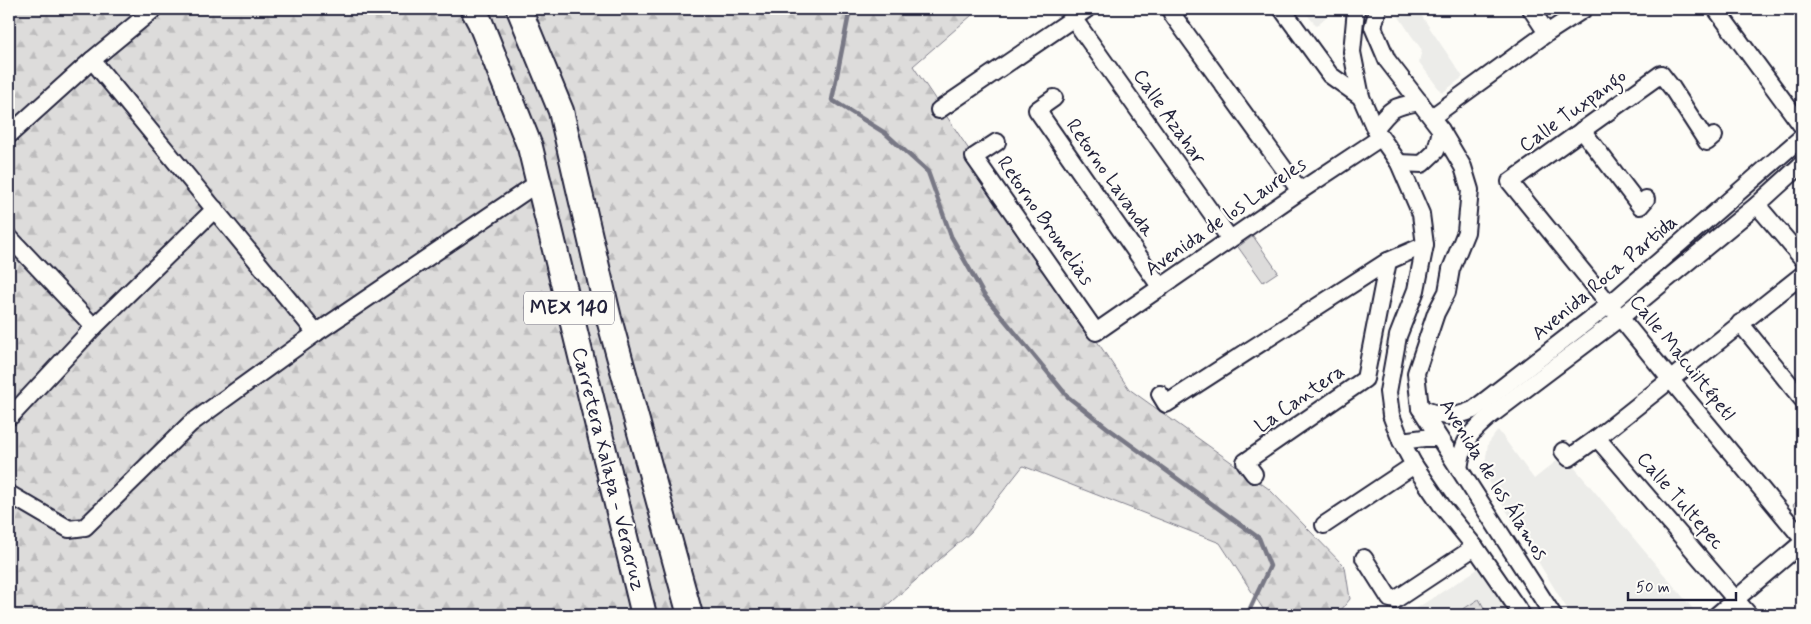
<svg xmlns="http://www.w3.org/2000/svg" width="1811" height="624" font-family="Mynerve,sans-serif">
  <defs>
    <pattern id="forest-firs" width="22" height="20" patternUnits="userSpaceOnUse" patternTransform="scale(1.25)"><rect width="22" height="20" fill="#dddcdb"/><path d="M5 1l3.5 6h-7zM16 11l3.5 6h-7z" fill="#bdbcbd"/></pattern>
    <pattern id="park-dots" width="8" height="8" patternUnits="userSpaceOnUse" patternTransform="scale(1.25)"><rect width="8" height="8" fill="#dddcdb"/><path d="M2 2h.1M6 6h.1" fill="none" stroke="#bdbcbd" stroke-width="1.8" stroke-linecap="round"/></pattern>
  </defs>
  <rect width="100%" height="100%" fill="#fdfcf7"/>
  <filter id="ink" filterUnits="userSpaceOnUse"><feTurbulence type="fractalNoise" baseFrequency=".02" numOctaves="2"/><feDisplacementMap in="SourceGraphic" scale="10" xChannelSelector="R" yChannelSelector="G"/><feConvolveMatrix kernelMatrix="1 2 1 2 8 2 1 2 1" color-interpolation-filters="sRGB"/></filter>
  <g filter="url(#ink)">
    <g fill="#ecece9">
      <path d="M 1303,9 L 1335,9 L 1316,26 Z"/>
      <path d="M 1394,9 L 1417,9 L 1463,77 L 1442,93 L 1419,62 L 1422,50 L 1411,35 Z"/>
      <path d="M 1498,430 L 1534,479 L 1564,455 L 1698,615 L 1571,615 L 1488,481 L 1485,463 L 1488,444 Z"/>
      <path d="M 1481,567 L 1513,615 L 1406,615 Z"/>
    </g>
    <g fill="#dddcdb" stroke="#807f8b">
      <path d="M 1253,236 L 1278,272 L 1263,282 L 1238,247 Z"/>
      <path d="M 1479,599 L 1488,615 L 1454,615 Z"/>
    </g>
    <path fill="url(#forest-firs)" stroke="#807f8b" d="M 9,9 L 979,9 L 913,66 L 1129,389 L 1269,489 L 1345,567 L 1350,599 L 1337,615 L 1267,615 L 1220,543 L 1023,466 L 971,532 L 876,615 L 9,615 Z"/>
    <path fill="url(#park-dots)" stroke="#807f8b" d="M 1802,497 L 1802,517 L 1793,505 Z"/>
    <g fill="none" stroke-linecap="round" stroke-linejoin="round">
      <path stroke="#787885" stroke-width="4.5" d="M 850,9 L 832,100 L 885,133 L 928,172 L 951,236 L 984,295 L 1068,397 L 1109,429 L 1259,538 L 1270,566 L 1247,615"/>
      <g stroke="#22223b" stroke-width="20">
        <g id="minor">
          <path d="M 1178,9 L 1172,14 L 1300,191"/>
          <path d="M 1282,9 L 1330,75 L 1361,97"/>
          <path d="M 1356,9 L 1352,52 L 1361,97 L 1375,129 L 1399,163 L 1421,214 L 1425,245 L 1416,290 L 1398,336 L 1388,392 L 1391,415 L 1401,441 L 1414,465 L 1442,506 L 1475,547 L 1522,615"/>
          <path d="M 1378,9 L 1373,27 L 1387,60 L 1441,130 L 1463,167 L 1470,190 L 1466,232 L 1451,269 L 1447,292 L 1436,313 L 1416,373 L 1420,408 L 1553,615"/>
          <path d="M 1531,9 L 1547,33"/>
          <path d="M 1716,9 L 1802,126"/>
          <path d="M 1073,18 L 1230,239"/>
          <path d="M 92,60 L 316,333"/>
          <path d="M 1054,98 L 1037,110 L 1161,288"/>
          <path d="M 939,110 L 1087,9"/>
          <path d="M 1432,117 L 1547,33 L 1584,9"/>
          <path d="M 1375,129 C 1391,108 1393,106 1420,102"/>
          <path d="M 1582,130 L 1640,206 L 1646,199"/>
          <path d="M 9,135 L 92,60 L 154,9"/>
          <path d="M 1714,136 L 1707,142 L 1672,88 L 1661,74 L 1510,182 L 1670,379 L 1802,538"/>
          <path d="M 997,142 L 974,157 L 1096,332 L 1300,191 L 1380,138"/>
          <path d="M 1399,163 L 1422,164 L 1436,151 L 1441,130"/>
          <path d="M 1757,205 L 1802,258"/>
          <path d="M 9,237 L 94,327"/>
          <path d="M 1740,323 L 1802,399"/>
          <path d="M 1160,394 L 1166,404 L 1388,261 L 1425,245"/>
          <path d="M 1420,408 C 1445,417 1448,420 1473,410 L 1610,304 L 1802,137"/>
          <path d="M 11,416 L 94,327 L 215,209"/>
          <path d="M 1597,438 L 1749,615"/>
          <path d="M 1401,441 L 1424,438 L 1439,438"/>
          <path d="M 1563,451 L 1569,458 L 1597,438 L 1802,275"/>
          <path d="M 1459,469 C 1463,440 1468,435 1490,416 L 1621,317 L 1757,205 L 1802,164"/>
          <path d="M 1254,474 L 1245,462 L 1365,379 L 1388,261"/>
          <path d="M 9,494 L 69,529 L 85,527 L 190,424 L 316,333 L 539,182"/>
          <path d="M 1324,525 L 1414,465"/>
          <path d="M 1364,558 L 1390,599 L 1395,600 L 1475,547"/>
          <path d="M 1717,615 L 1802,543"/>
        </g>
      </g>
      <g stroke="#22223b" stroke-width="28">
        <g id="highway">
          <path d="M 473,9 L 480,22 L 530,147 L 644,615"/>
          <path d="M 519,9 L 561,111 L 609,319 L 690,615"/>
        </g>
      </g>
      <use href="#minor" stroke="#fdfcf7" stroke-width="16"/>
      <use href="#highway" stroke="#fdfcf7" stroke-width="24"/>
    </g>
  </g>
  <g text-anchor="middle" dominant-baseline="central" stroke-width="4.5" stroke-linejoin="round" paint-order="stroke">
    <rect fill="#fdfcf7" stroke="#646373" stroke-width="1" x="524" y="291.5" width="90" height="33" rx="4"/>
    <g font-size="19" font-weight="bold" fill="#22223b">
      <text x="569" y="308">MEX 140</text>
    </g>
    <g font-size="20" fill="#22223b" stroke="#fdfcf7">
      <text transform="translate(1573 111) rotate(-36)">Calle Tuxpango</text>
      <text transform="translate(1169 117) rotate(55)">Calle Azahar</text>
      <text transform="translate(1110 178) rotate(55)">Retorno Lavanda</text>
      <text transform="translate(1226 217) rotate(-35)">Avenida de los Laureles</text>
      <text transform="translate(1045 221) rotate(55)">Retorno Bromelias</text>
      <text transform="translate(1605 278) rotate(-40)">Avenida Roca Partida</text>
      <text transform="translate(1682 358) rotate(51)">Calle Macuiltépetl</text>
      <text transform="translate(1300 399) rotate(-35)">La Cantera</text>
      <text transform="translate(608 469) rotate(76)">Carretera Xalapa - Veracruz</text>
      <text transform="translate(1493 480) rotate(58)">Avenida de los Álamos</text>
      <text transform="translate(1680 501) rotate(49)">Calle Tultepec</text>
    </g>
  </g>
  <rect width="1811" height="624" fill="none" stroke="#fdfcf7" stroke-width="30"/>
  <rect x="15" y="15" width="1781" height="594" fill="none" stroke="#22223b" stroke-width="2" filter="url(#ink)"/>
  <path d="M1628 592v8h108v-8" fill="none" stroke="#22223b" stroke-width="2.5"/>
  <text x="1636" y="592" font-size="15" fill="#22223b" stroke="#fdfcf7" stroke-width="4" paint-order="stroke">50 m</text>
</svg>
